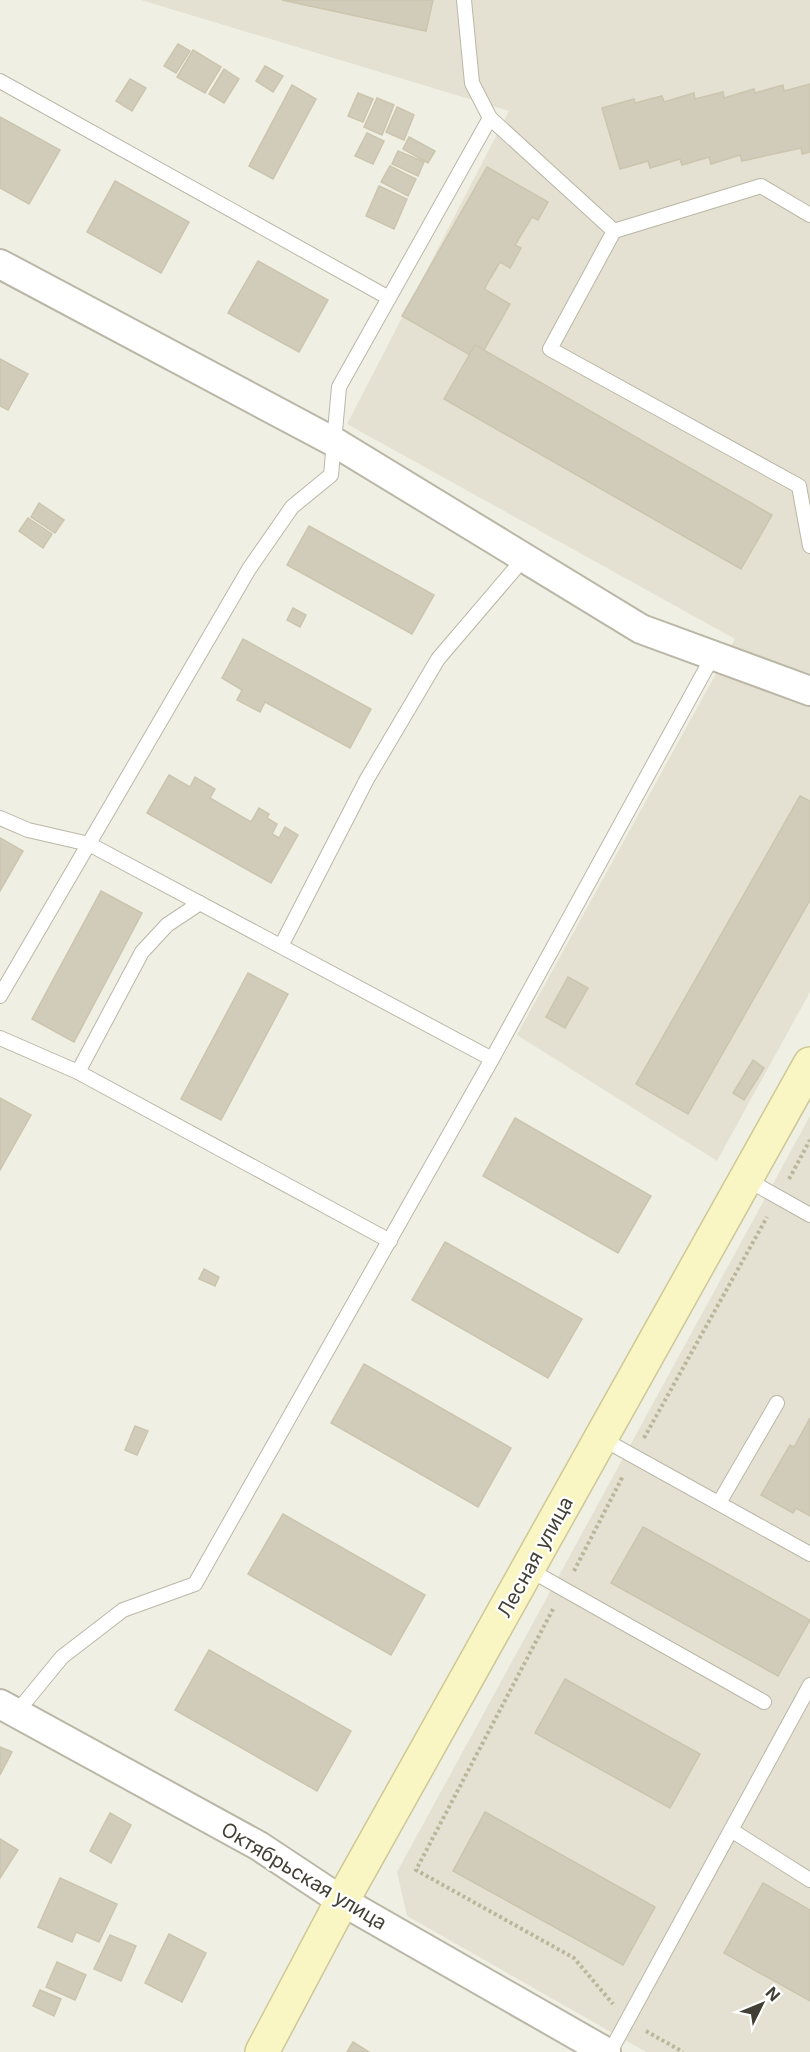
<svg xmlns="http://www.w3.org/2000/svg" width="810" height="2052" font-family="Inter,sans-serif">
  <rect width="100%" height="100%" fill="#f0efe4"/>
  <g fill="#e4e1d2">
    <path d="M 141,0 L 810,0 L 810,992 L 717,1161 L 517,1035 L 735,639 L 347,424 L 509,111 Z"/>
    <path d="M 810,1116 L 810,2052 L 646,2052 L 407,1916 L 397,1872 Z"/>
  </g>
  <g fill="#d1ccba" stroke="#cbc5ae" stroke-width="1.5">
    <path d="M 282,0 L 433,0 L 426,31 Z"/>
    <path d="M 178,44 L 190,51 L 176,73 L 164,66 Z"/>
    <path d="M 193,50 L 221,67 L 205,93 L 177,77 Z"/>
    <path d="M 265,66 L 283,76 L 273,92 L 256,81 Z"/>
    <path d="M 224,69 L 239,79 L 224,103 L 209,94 Z"/>
    <path d="M 130,79 L 146,88 L 132,111 L 116,101 Z"/>
    <path d="M 810,84 L 810,152 L 802,154 L 801,148 L 742,161 L 740,155 L 711,164 L 709,157 L 682,165 L 680,159 L 650,168 L 648,161 L 620,169 L 602,108 L 634,99 L 635,103 L 662,96 L 664,102 L 694,93 L 695,99 L 723,92 L 724,98 L 754,89 L 755,93 L 783,85 L 784,91 Z"/>
    <path d="M 292,85 L 316,99 L 273,179 L 249,166 Z"/>
    <path d="M 358,93 L 373,99 L 363,122 L 348,116 Z"/>
    <path d="M 377,98 L 394,105 L 382,135 L 364,127 Z"/>
    <path d="M 397,107 L 414,115 L 404,140 L 386,132 Z"/>
    <path d="M 0,117 L 60,150 L 29,204 L 0,188 Z"/>
    <path d="M 367,133 L 384,141 L 373,164 L 355,156 Z"/>
    <path d="M 409,137 L 435,151 L 428,163 L 403,149 Z"/>
    <path d="M 398,151 L 424,162 L 418,176 L 392,164 Z"/>
    <path d="M 390,166 L 416,179 L 408,196 L 381,182 Z"/>
    <path d="M 487,167 L 548,202 L 538,220 L 532,217 L 515,245 L 521,248 L 510,268 L 500,262 L 484,289 L 510,304 L 484,350 L 475,345 L 470,355 L 402,316 Z"/>
    <path d="M 115,181 L 189,222 L 161,273 L 87,232 Z"/>
    <path d="M 379,186 L 407,199 L 394,229 L 366,216 Z"/>
    <path d="M 258,261 L 328,300 L 299,352 L 228,313 Z"/>
    <path d="M 475,345 L 772,515 L 741,569 L 444,399 Z"/>
    <path d="M 0,359 L 28,374 L 8,410 L 0,406 Z"/>
    <path d="M 39,503 L 64,520 L 55,533 L 31,517 Z"/>
    <path d="M 28,518 L 52,534 L 43,548 L 19,531 Z"/>
    <path d="M 309,526 L 434,595 L 412,634 L 287,565 Z"/>
    <path d="M 293,608 L 306,615 L 300,627 L 287,620 Z"/>
    <path d="M 243,639 L 371,709 L 350,748 L 265,702 L 260,712 L 237,700 L 242,690 L 222,678 Z"/>
    <path d="M 169,775 L 190,787 L 195,777 L 215,789 L 210,798 L 251,822 L 259,808 L 269,814 L 267,818 L 277,824 L 272,834 L 279,838 L 285,827 L 298,835 L 271,883 L 147,813 Z"/>
    <path d="M 800,796 L 810,801 L 810,900 L 688,1114 L 636,1084 Z"/>
    <path d="M 0,838 L 23,851 L 0,891 Z"/>
    <path d="M 101,891 L 142,913 L 74,1042 L 32,1019 Z"/>
    <path d="M 248,973 L 288,994 L 221,1120 L 181,1099 Z"/>
    <path d="M 568,977 L 588,988 L 565,1028 L 546,1017 Z"/>
    <path d="M 753,1060 L 764,1068 L 744,1100 L 733,1093 Z"/>
    <path d="M 0,1098 L 31,1115 L 0,1170 Z"/>
    <path d="M 515,1118 L 651,1196 L 618,1253 L 483,1176 Z"/>
    <path d="M 445,1242 L 582,1319 L 548,1378 L 412,1300 Z"/>
    <path d="M 204,1269 L 219,1277 L 215,1286 L 199,1279 Z"/>
    <path d="M 364,1364 L 511,1448 L 478,1507 L 331,1423 Z"/>
    <path d="M 810,1418 L 810,1516 L 796,1508 L 793,1513 L 761,1495 L 790,1445 L 794,1447 Z"/>
    <path d="M 135,1426 L 148,1431 L 137,1455 L 125,1450 Z"/>
    <path d="M 283,1514 L 425,1595 L 391,1655 L 248,1574 Z"/>
    <path d="M 643,1527 L 810,1620 L 778,1676 L 611,1583 Z"/>
    <path d="M 209,1650 L 351,1731 L 317,1791 L 175,1710 Z"/>
    <path d="M 565,1679 L 700,1754 L 670,1808 L 535,1733 Z"/>
    <path d="M 0,1747 L 12,1752 L 0,1775 Z"/>
    <path d="M 485,1812 L 655,1907 L 623,1965 L 453,1871 Z"/>
    <path d="M 110,1813 L 131,1825 L 111,1863 L 90,1851 Z"/>
    <path d="M 0,1839 L 18,1850 L 0,1878 Z"/>
    <path d="M 60,1878 L 117,1904 L 99,1942 L 76,1932 L 72,1942 L 38,1927 Z"/>
    <path d="M 763,1883 L 810,1910 L 810,2001 L 724,1953 Z"/>
    <path d="M 169,1934 L 206,1953 L 182,2002 L 145,1983 Z"/>
    <path d="M 110,1935 L 136,1946 L 121,1981 L 94,1969 Z"/>
    <path d="M 57,1962 L 86,1975 L 75,2000 L 46,1987 Z"/>
    <path d="M 40,1990 L 61,1999 L 54,2016 L 33,2006 Z"/>
    <path d="M 353,2042 L 369,2052 L 347,2052 Z"/>
  </g>
  <g fill="none" stroke-linecap="round" stroke-linejoin="round">
    <g stroke="#bbb7a7" stroke-width="16">
      <g id="lane">
        <path d="M 464,0 L 472,83 L 490,118 L 614,231 L 761,186 L 810,215"/>
        <path d="M 0,81 L 389,298"/>
        <path d="M 614,231 L 550,349 L 799,486 L 810,546"/>
        <path d="M 0,818 L 28,830 L 89,844 L 492,1059"/>
        <path d="M 281,946 L 367,779 L 438,659 L 525,557"/>
        <path d="M 0,996 L 249,569 L 292,507 L 331,475 L 339,387 L 490,118"/>
        <path d="M 0,1038 L 78,1072 L 390,1241"/>
        <path d="M 78,1072 L 142,952 L 167,925 L 200,903"/>
        <path d="M 746,1179 L 810,1215"/>
        <path d="M 601,1438 L 810,1554"/>
        <path d="M 719,1503 L 777,1403"/>
        <path d="M 528,1569 L 764,1702"/>
        <path d="M 16,1713 L 62,1657 L 123,1610 L 195,1584 L 492,1059 L 714,654"/>
        <path d="M 731,1830 L 810,1880"/>
        <path d="M 610,2052 L 810,1685"/>
      </g>
    </g>
    <g stroke="#bbb7a7" stroke-width="32">
      <g id="street">
        <path d="M 0,264 L 336,443 L 641,629 L 810,691"/>
        <path d="M 0,1704 L 259,1846 L 342,1901 L 606,2052"/>
      </g>
    </g>
    <g stroke="#cdc896" stroke-width="36">
      <path id="secondary" d="M 262,2052 L 342,1901 L 810,1064"/>
    </g>
    <g stroke="#bbb59a" stroke-width="4" stroke-dasharray="3 3" stroke-linecap="butt">
      <path d="M 789,1179 L 810,1140"/>
      <path d="M 644,1438 L 767,1217"/>
      <path d="M 574,1571 L 623,1476"/>
      <path d="M 553,1609 L 416,1870 L 574,1958 L 613,2004"/>
      <path d="M 646,2031 L 683,2052"/>
    </g>
    <use href="#lane" stroke="#fff" stroke-width="14"/>
    <use href="#street" stroke="#fff" stroke-width="28"/>
    <use href="#secondary" stroke="#f9f6c4" stroke-width="33"/>
  </g>
  <g text-anchor="middle" dominant-baseline="central" stroke-width="4.5" stroke-linejoin="round" paint-order="stroke">
    <g font-size="20" fill="#423f34" stroke="#fff">
      <text transform="translate(535 1557) rotate(-61)">Лесная улица</text>
      <text transform="translate(304 1876) rotate(31)">Октябрьская улица</text>
    </g>
  </g>
  <g transform="translate(762 2004) rotate(47)" stroke="#ffffff" stroke-width="4.5" paint-order="stroke">
  <path d="M0-4.5L10 22L0 15L-10 22Z" fill="#423f34"/>
  <text y="-9" font-size="16" font-weight="bold" text-anchor="middle" fill="#423f34">N</text>
  </g>
</svg>
